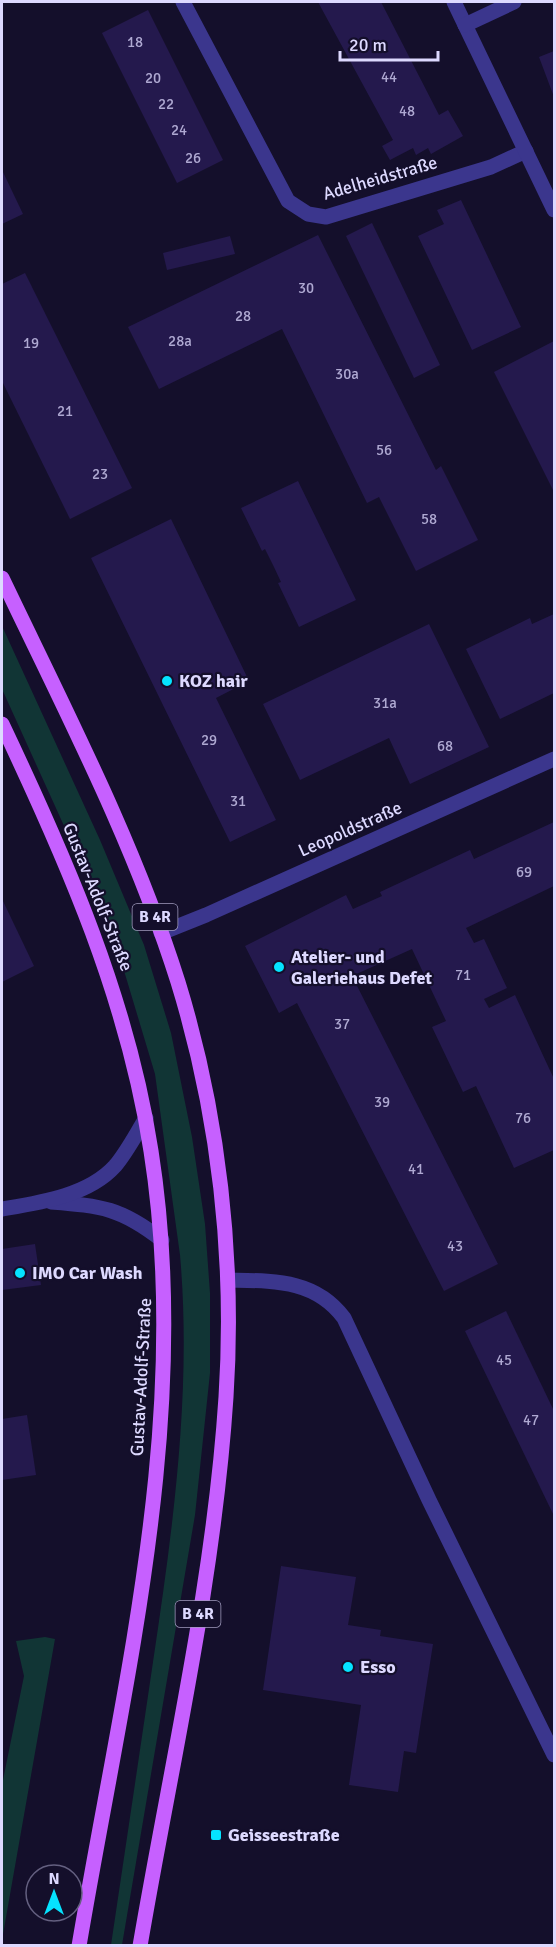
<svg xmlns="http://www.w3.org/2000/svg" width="556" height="1947" font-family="Signika,sans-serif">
  <rect width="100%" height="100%" fill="#140f2b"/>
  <g fill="#113535">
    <path d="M 2,626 L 100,840 L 144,945 L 171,1033 L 192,1137 L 205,1224 L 210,1293 L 210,1373 L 195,1515 L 122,1945 L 111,1945 C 125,1851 139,1757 153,1662 C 173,1528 192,1390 180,1255 L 155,1074 L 113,934 L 2,689 Z"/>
    <path d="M 45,1637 L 55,1639 L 2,1940 L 2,1785 L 24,1676 L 16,1641 Z"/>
  </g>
  <g fill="#24194d">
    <path d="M 318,2 L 381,2 L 439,115 L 448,110 L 463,136 L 431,154 L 428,148 L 416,155 L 413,148 L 390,160 L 382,146 L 393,140 Z"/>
    <path d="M 148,10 L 223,160 L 177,183 L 102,33 Z"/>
    <path d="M 554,51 L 554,97 L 539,57 Z"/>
    <path d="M 2,170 L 23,214 L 2,224 Z"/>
    <path d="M 461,200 L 521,327 L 472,350 L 418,236 L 444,224 L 437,210 Z"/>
    <path d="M 372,223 L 440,365 L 414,378 L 346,236 Z"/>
    <path d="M 318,235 L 436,470 L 441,466 L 478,540 L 416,571 L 379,497 L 367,503 L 282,329 L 159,389 L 128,327 Z"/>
    <path d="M 230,236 L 235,254 L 167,270 L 163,253 Z"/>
    <path d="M 25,273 L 132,488 L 70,519 L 2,381 L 2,284 Z"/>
    <path d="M 554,341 L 554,492 L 494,372 Z"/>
    <path d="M 298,481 L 356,600 L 299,627 L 278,583 L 281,582 L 273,565 L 265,549 L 262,551 L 241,508 Z"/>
    <path d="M 171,519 L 249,681 L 216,698 L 276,820 L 230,842 L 91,558 Z"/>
    <path d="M 554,614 L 554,693 L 500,719 L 466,649 L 530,618 L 532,624 Z"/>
    <path d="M 429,624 L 489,747 L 410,784 L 389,738 L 300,780 L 263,704 Z"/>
    <path d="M 554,822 L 554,886 L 466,928 L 474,943 L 484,939 L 507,988 L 484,999 L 489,1008 L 515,995 L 554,1079 L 554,1150 L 514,1168 L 476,1086 L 463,1092 L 432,1027 L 446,1021 L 412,949 L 352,976 L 498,1264 L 444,1291 L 297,1003 L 279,1013 L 245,946 L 346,895 L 353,909 L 382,896 L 380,892 L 470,850 L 474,859 Z"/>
    <path d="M 2,899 L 34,966 L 2,982 Z"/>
    <path d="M 35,1244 L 41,1285 L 2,1290 L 2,1249 Z"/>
    <path d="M 506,1311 L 554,1411 L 554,1516 L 465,1331 Z"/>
    <path d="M 27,1415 L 36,1475 L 2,1480 L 2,1419 Z"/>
    <path d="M 281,1566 L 356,1577 L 348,1625 L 381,1630 L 380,1636 L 433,1644 L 416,1753 L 404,1751 L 398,1792 L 349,1785 L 361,1705 L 263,1690 Z"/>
  </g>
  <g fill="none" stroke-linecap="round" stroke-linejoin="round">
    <g stroke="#3b368d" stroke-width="15">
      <path d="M 183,2 L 288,201 L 308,214 L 326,217 L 491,167 L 526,151"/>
      <path d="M 454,2 L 554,210"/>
      <path d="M 465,25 L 514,2"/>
      <path d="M 161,933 L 206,915 L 554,759"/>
      <path d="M 51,1202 C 102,1206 121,1208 162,1240"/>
      <path d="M 2,1209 C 38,1203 88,1196 115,1166 C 127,1152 136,1134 146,1118"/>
      <path d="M 228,1280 C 273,1281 315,1279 344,1318 L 429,1500 L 554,1755"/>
    </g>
    <g stroke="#c660ff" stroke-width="15">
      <path d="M 2,578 C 65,710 134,842 178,982 C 219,1115 235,1259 226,1397 C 214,1582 171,1764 140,1946"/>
      <path d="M 2,724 C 67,861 128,1000 151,1151 C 193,1417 123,1684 79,1946"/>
    </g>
  </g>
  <g fill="#05e3ff" stroke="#140f2b" stroke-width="2">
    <circle cx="167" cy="681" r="6"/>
    <circle cx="279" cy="967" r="6"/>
    <circle cx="20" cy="1273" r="6"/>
    <circle cx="348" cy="1667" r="6"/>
    <rect x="210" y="1829" width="12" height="12" rx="3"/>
  </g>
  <g text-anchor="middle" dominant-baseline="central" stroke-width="4.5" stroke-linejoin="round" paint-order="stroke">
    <g font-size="15" fill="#afa9d2">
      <text x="135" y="42">18</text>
      <text x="389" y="77">44</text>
      <text x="153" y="78">20</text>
      <text x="166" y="104">22</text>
      <text x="407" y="111">48</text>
      <text x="179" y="130">24</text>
      <text x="193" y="158">26</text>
      <text x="306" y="288">30</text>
      <text x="243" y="316">28</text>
      <text x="180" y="341">28a</text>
      <text x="31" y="343">19</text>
      <text x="347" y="374">30a</text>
      <text x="65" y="411">21</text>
      <text x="384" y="450">56</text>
      <text x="100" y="474">23</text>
      <text x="429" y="519">58</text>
      <text x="385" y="703">31a</text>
      <text x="209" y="740">29</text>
      <text x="445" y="746">68</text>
      <text x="238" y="801">31</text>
      <text x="524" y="872">69</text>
      <text x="463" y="975">71</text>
      <text x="342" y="1024">37</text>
      <text x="382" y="1102">39</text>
      <text x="523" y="1118">76</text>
      <text x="416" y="1169">41</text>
      <text x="455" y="1246">43</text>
      <text x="504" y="1360">45</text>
      <text x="531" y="1420">47</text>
    </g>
    <g fill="#140f2b" stroke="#a19cbf" stroke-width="1.5">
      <rect x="132.5" y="904" width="45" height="26" rx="4.5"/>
      <rect x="175.5" y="1601" width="45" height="26" rx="4.5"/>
    </g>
    <g font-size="16" font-weight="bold" fill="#ddd9ff">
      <text x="155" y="917">B 4R</text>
      <text x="198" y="1614">B 4R</text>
    </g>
    <g font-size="18" fill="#ddd9ff" stroke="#140f2b">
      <text transform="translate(380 178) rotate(-16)">Adelheidstraße</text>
      <text transform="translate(350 829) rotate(-24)">Leopoldstraße</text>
      <text transform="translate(98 897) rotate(68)">Gustav-Adolf-Straße</text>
      <text transform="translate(141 1377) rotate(-87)">Gustav-Adolf-Straße</text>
    </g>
    <g font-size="18" font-weight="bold" fill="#ddd9ff" stroke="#140f2b" text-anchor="start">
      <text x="179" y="681">KOZ hair</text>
      <text x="291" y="957">Atelier- und<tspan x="291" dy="21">Galeriehaus Defet</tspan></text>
      <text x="32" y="1273">IMO Car Wash</text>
      <text x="360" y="1667">Esso</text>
      <text x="228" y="1835">Geisseestraße</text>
    </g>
  </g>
  <rect width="556" height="1947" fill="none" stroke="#ddd9ff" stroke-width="6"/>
  <g transform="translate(54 1893)"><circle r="28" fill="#140f2b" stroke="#646080" stroke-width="1.5"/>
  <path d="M0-4.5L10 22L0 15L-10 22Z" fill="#05e3ff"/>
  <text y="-9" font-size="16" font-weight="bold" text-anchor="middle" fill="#ddd9ff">N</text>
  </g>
  <path d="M340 51v9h98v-9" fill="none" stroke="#ddd9ff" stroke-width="3"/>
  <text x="349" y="51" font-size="18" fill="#ddd9ff" stroke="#140f2b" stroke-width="4.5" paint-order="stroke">20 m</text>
</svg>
